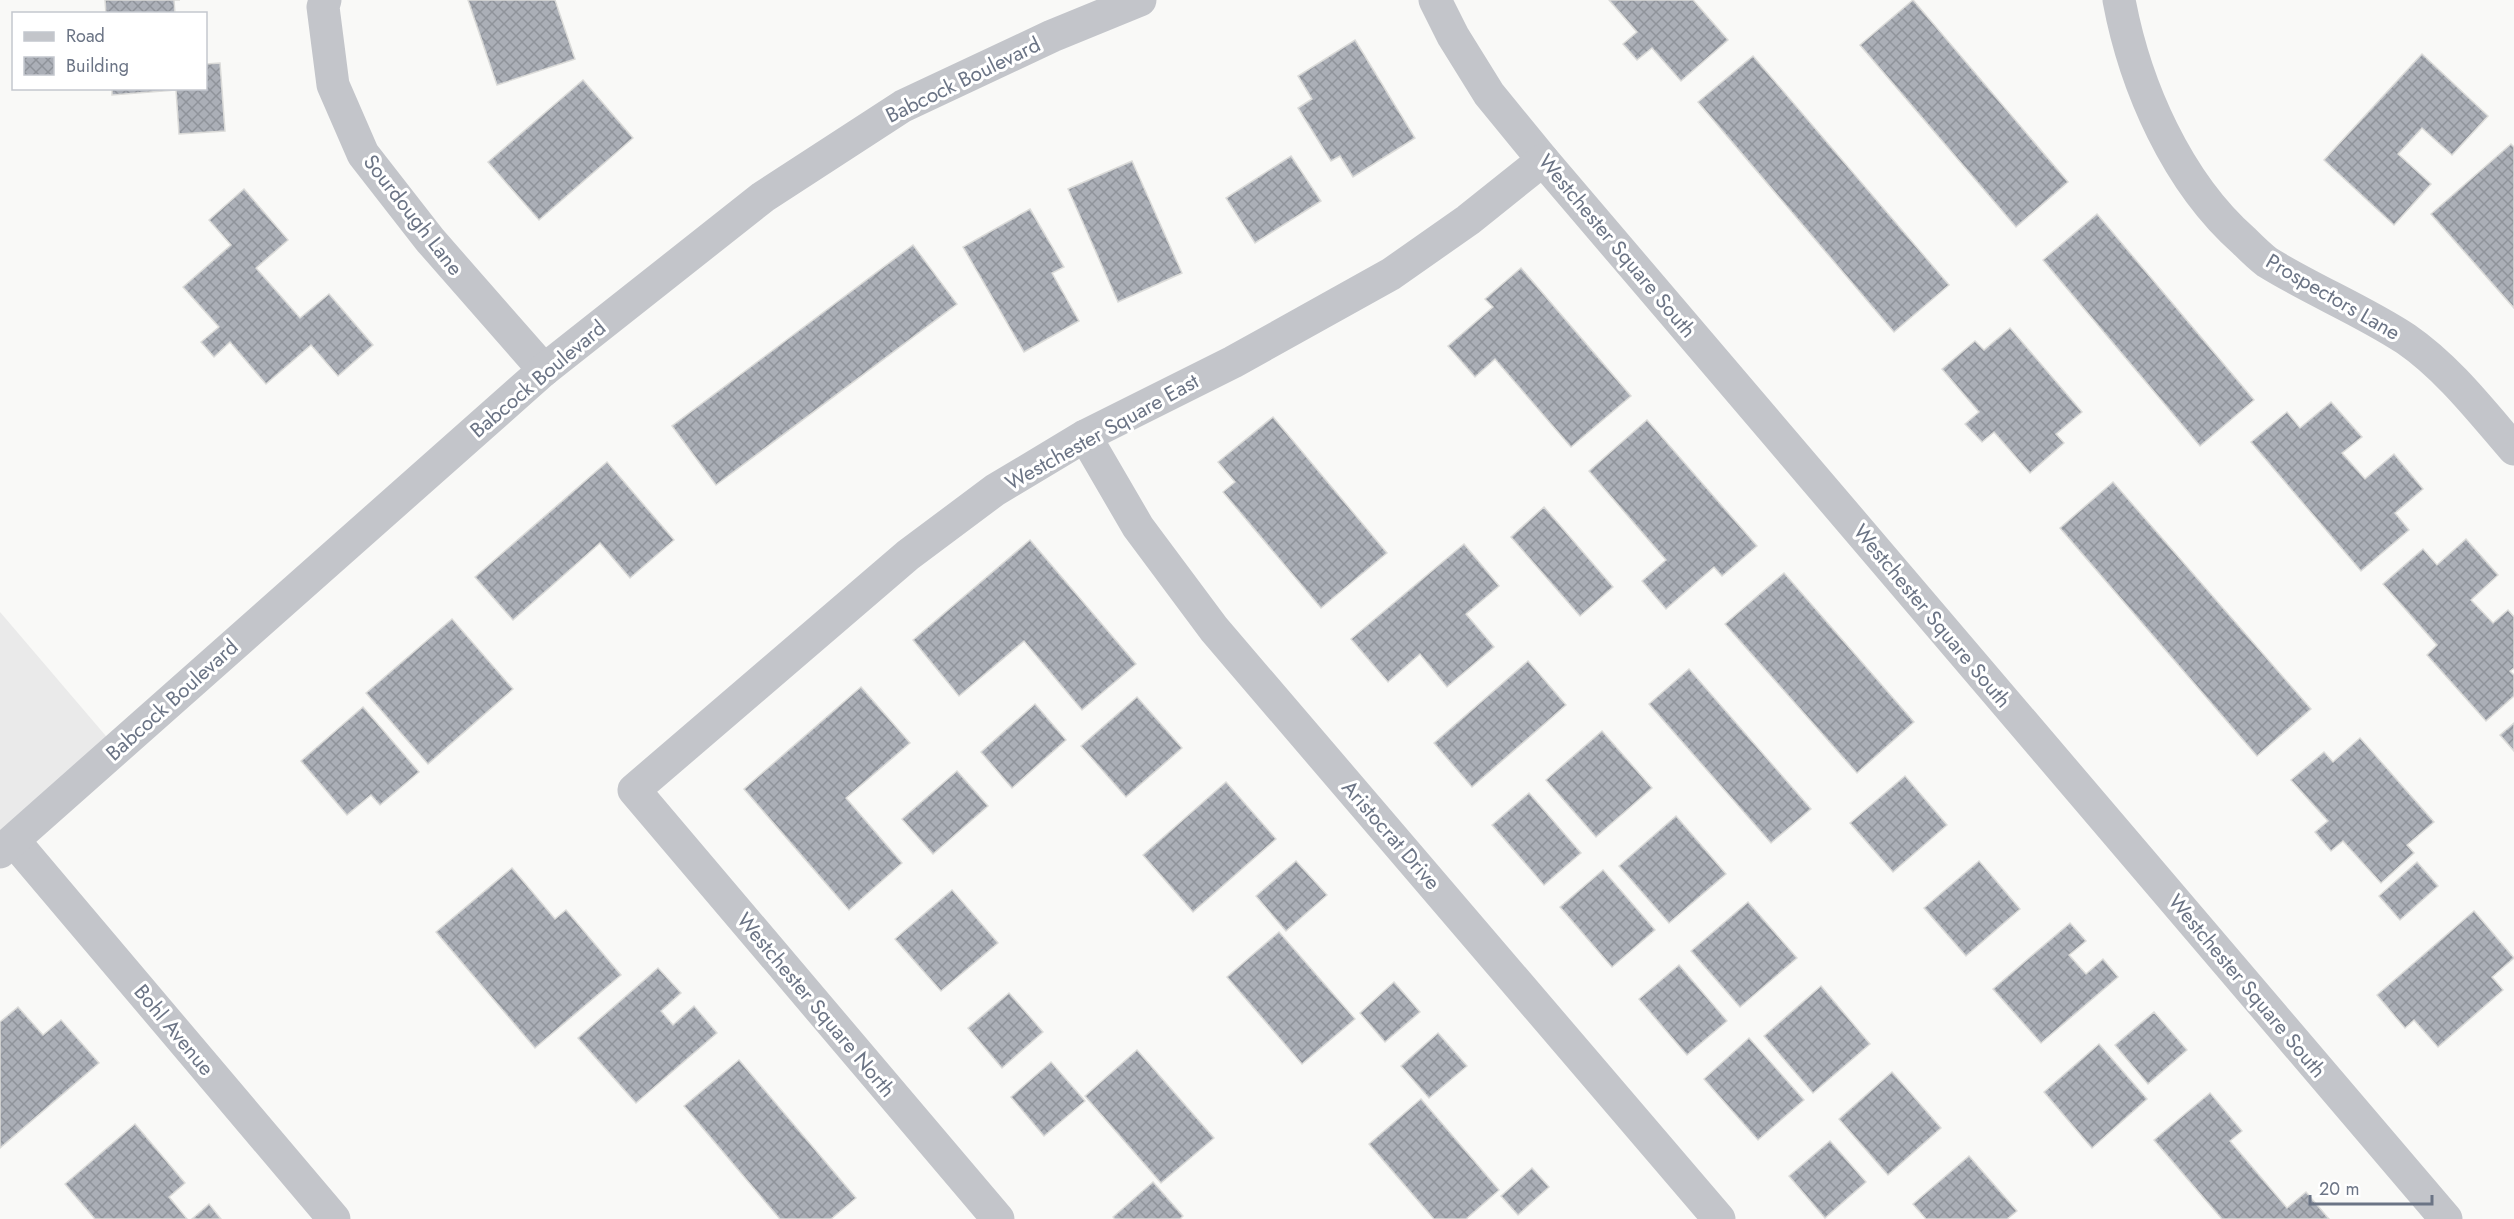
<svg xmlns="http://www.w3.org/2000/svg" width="2514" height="1219" font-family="Jost,sans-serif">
  <defs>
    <pattern id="building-cross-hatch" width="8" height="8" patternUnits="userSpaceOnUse" patternTransform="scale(1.5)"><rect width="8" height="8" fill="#abafb7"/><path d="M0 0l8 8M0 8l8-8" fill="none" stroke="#8f939a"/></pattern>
  </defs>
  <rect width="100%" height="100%" fill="#f9f9f7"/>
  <path fill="#eaeaea" d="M 0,612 L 117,749 L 0,851 Z"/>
  <g fill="url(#building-cross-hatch)" stroke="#dbdbd9" stroke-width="1.5">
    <path d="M 105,0 L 180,0 L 174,0 L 175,14 L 106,14 Z"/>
    <path d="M 468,0 L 555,0 L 575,59 L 497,85 Z"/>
    <path d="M 1609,0 L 1693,0 L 1728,40 L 1681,81 L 1652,48 L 1637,60 L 1623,44 L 1637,32 Z"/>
    <path d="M 1913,0 L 2068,182 L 2016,227 L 1860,45 Z"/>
    <path d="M 1355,40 L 1415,138 L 1353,177 L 1340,156 L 1331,161 L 1298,108 L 1312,99 L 1298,76 Z"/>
    <path d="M 2422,54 L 2488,116 L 2452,155 L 2422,128 L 2398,154 L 2431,184 L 2394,225 L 2324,160 Z"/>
    <path d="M 1753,56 L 1949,285 L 1894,332 L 1698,102 Z"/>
    <path d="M 220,63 L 225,131 L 179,134 L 176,90 L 112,95 L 112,88 L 206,88 L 206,64 Z"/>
    <path d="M 583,80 L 633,138 L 539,220 L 488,162 Z"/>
    <path d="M 2511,144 L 2514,147 L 2514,308 L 2431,214 Z"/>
    <path d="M 1291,156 L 1321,201 L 1255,243 L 1226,198 Z"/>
    <path d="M 1132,161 L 1182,273 L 1118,302 L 1068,189 Z"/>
    <path d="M 244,189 L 288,240 L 256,268 L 300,318 L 329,294 L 373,345 L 338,376 L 311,345 L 266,384 L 230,342 L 214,357 L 201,342 L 219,327 L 183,287 L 231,245 L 209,220 Z"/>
    <path d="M 1030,209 L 1064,267 L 1052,273 L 1079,321 L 1024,352 L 963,247 Z"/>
    <path d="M 2097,214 L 2254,400 L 2200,446 L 2043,260 Z"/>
    <path d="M 913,245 L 957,304 L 716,485 L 672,426 Z"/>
    <path d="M 1521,268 L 1631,396 L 1571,447 L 1495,359 L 1475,377 L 1448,346 L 1493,307 L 1485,299 Z"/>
    <path d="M 2010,328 L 2082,412 L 2056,434 L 2064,443 L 2030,473 L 1994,432 L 1982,442 L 1965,424 L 1979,412 L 1942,369 L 1975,341 L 1984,350 Z"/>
    <path d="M 2331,402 L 2362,437 L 2342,453 L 2365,479 L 2394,454 L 2423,489 L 2395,513 L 2409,530 L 2361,571 L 2251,442 L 2287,412 L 2300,428 Z"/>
    <path d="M 1273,417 L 1387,553 L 1321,608 L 1223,492 L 1235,482 L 1218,462 Z"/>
    <path d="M 1647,420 L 1757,546 L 1722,576 L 1714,567 L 1666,609 L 1642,581 L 1666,560 L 1589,471 Z"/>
    <path d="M 607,462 L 674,540 L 630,578 L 600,543 L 513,620 L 475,577 Z"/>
    <path d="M 2113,482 L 2311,709 L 2257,756 L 2060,528 Z"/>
    <path d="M 1544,507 L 1613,587 L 1580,616 L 1511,537 Z"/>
    <path d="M 2466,539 L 2498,575 L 2471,600 L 2493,623 L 2508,610 L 2514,617 L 2514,668 L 2510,671 L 2514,675 L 2514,696 L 2486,721 L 2427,655 L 2437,645 L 2383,584 L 2423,549 L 2437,565 Z"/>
    <path d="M 1030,540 L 1136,664 L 1082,710 L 1024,641 L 959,696 L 913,640 Z"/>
    <path d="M 1464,544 L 1499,586 L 1466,614 L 1494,647 L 1447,687 L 1420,654 L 1388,682 L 1351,639 Z"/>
    <path d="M 1784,573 L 1914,722 L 1857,773 L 1725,624 Z"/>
    <path d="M 452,619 L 513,689 L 428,764 L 366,693 Z"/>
    <path d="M 1528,661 L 1566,705 L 1472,787 L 1434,743 Z"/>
    <path d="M 1689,669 L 1811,809 L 1771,843 L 1649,704 Z"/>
    <path d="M 861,687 L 910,743 L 846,798 L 902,863 L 849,910 L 744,789 Z"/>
    <path d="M 1137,697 L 1182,748 L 1126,797 L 1081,746 Z"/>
    <path d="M 1035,704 L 1066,740 L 1012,788 L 981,752 Z"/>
    <path d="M 363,707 L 419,772 L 380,805 L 371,795 L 347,815 L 301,761 Z"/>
    <path d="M 2514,723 L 2514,751 L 2500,735 Z"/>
    <path d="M 1602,731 L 1652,788 L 1596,837 L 1546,780 Z"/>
    <path d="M 2360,738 L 2434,822 L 2407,845 L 2414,853 L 2381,883 L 2343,841 L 2331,851 L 2315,832 L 2328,821 L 2291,780 L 2324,752 L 2333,762 Z"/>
    <path d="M 957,771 L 988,806 L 933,854 L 902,819 Z"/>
    <path d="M 1905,776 L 1947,825 L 1893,872 L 1850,823 Z"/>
    <path d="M 1226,782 L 1276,839 L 1193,912 L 1143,855 Z"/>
    <path d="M 1529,793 L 1581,853 L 1544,885 L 1492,825 Z"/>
    <path d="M 1676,816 L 1726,874 L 1669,923 L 1619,866 Z"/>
    <path d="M 1296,861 L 1327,895 L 1286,931 L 1256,896 Z"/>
    <path d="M 1979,861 L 2020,909 L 1966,956 L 1924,908 Z"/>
    <path d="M 2417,862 L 2438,886 L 2400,920 L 2379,896 Z"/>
    <path d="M 512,868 L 555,919 L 566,910 L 621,975 L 535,1048 L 436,932 Z"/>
    <path d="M 1603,870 L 1655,930 L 1612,967 L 1560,907 Z"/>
    <path d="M 952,890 L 998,943 L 941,991 L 895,939 Z"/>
    <path d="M 1748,902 L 1797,958 L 1740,1007 L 1691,951 Z"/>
    <path d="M 2474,911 L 2514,958 L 2492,977 L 2503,990 L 2438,1047 L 2414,1020 L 2405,1028 L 2377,995 Z"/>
    <path d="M 2070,923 L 2086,941 L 2069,955 L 2086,974 L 2103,959 L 2118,977 L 2041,1043 L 1993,989 Z"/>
    <path d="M 1279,932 L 1355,1019 L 1302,1064 L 1227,977 Z"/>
    <path d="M 1679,965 L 1727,1021 L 1687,1055 L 1639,999 Z"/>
    <path d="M 658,968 L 681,993 L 661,1011 L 673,1025 L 694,1006 L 717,1033 L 636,1103 L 578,1038 Z"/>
    <path d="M 1394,982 L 1420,1012 L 1385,1042 L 1360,1013 Z"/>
    <path d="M 1821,986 L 1870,1044 L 1813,1093 L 1764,1036 Z"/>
    <path d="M 1009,993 L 1043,1032 L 1002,1068 L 968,1028 Z"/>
    <path d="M 18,1007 L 43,1035 L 61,1020 L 99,1063 L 0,1148 L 0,1022 Z"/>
    <path d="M 2154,1012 L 2187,1050 L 2148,1084 L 2115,1045 Z"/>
    <path d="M 1438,1033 L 1467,1066 L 1429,1098 L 1401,1066 Z"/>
    <path d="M 1749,1038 L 1804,1100 L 1758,1140 L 1704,1079 Z"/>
    <path d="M 2099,1044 L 2147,1099 L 2092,1148 L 2044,1092 Z"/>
    <path d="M 1137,1050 L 1214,1138 L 1161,1183 L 1085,1096 Z"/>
    <path d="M 739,1060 L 856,1198 L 831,1219 L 780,1219 L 684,1106 Z"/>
    <path d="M 1051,1062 L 1085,1101 L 1044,1136 L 1011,1097 Z"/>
    <path d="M 1892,1072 L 1941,1128 L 1888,1175 L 1839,1119 Z"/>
    <path d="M 2210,1093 L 2242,1131 L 2230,1141 L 2287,1208 L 2306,1192 L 2329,1219 L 2222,1219 L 2154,1140 Z"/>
    <path d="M 1421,1099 L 1499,1190 L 1466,1219 L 1434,1219 L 1369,1144 Z"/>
    <path d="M 135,1124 L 185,1183 L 169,1197 L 187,1219 L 95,1219 L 65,1184 Z"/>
    <path d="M 1830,1141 L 1866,1182 L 1825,1218 L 1789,1176 Z"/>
    <path d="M 1969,1156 L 2017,1211 L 2007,1219 L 1926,1219 L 1913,1204 Z"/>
    <path d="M 1532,1168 L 1549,1187 L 1518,1215 L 1501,1196 Z"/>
    <path d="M 1153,1182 L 1183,1216 L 1180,1219 L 1115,1219 L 1113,1217 Z"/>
    <path d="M 209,1204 L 221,1219 L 192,1219 Z"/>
  </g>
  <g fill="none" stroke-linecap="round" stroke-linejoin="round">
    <g stroke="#c3c5ca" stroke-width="33">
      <path d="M 325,0 L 323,7 L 333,85 L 363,154 L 430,240 L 544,370"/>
      <path d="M 1435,0 L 1453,36 L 1489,94 L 1543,160 L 2446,1219"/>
      <path d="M 2119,0 C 2135,86 2177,182 2244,241 C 2251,248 2259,256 2267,262 C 2312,290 2362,310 2406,339 C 2448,368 2481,411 2514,449"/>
      <path d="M 1085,436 L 1138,527 L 1214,629 L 1719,1219"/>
      <path d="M 14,841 L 334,1219"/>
      <path d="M 998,1219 L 634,790 L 908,555 L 995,490 L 1085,436 L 1233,362 L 1391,274 L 1468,220 L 1543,160"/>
    </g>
    <path stroke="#c3c5ca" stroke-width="33" d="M 0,852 L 544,370 L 763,197 L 903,106 L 1052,36 L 1140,0"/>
  </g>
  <g text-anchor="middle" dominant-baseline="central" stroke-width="6" stroke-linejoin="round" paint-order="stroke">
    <g font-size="21" fill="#6b7485" stroke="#fff">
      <text transform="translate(963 80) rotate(-26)">Babcock Boulevard</text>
      <text transform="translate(413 215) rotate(52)">Sourdough Lane</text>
      <text transform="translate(1617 246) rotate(50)">Westchester Square South</text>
      <text transform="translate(2333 297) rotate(30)">Prospectors Lane</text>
      <text transform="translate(538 379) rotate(-40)">Babcock Boulevard</text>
      <text transform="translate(1102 432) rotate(-29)">Westchester Square East</text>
      <text transform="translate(1932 616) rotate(50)">Westchester Square South</text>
      <text transform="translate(172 700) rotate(-42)">Babcock Boulevard</text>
      <text transform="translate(1391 835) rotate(49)">Aristocrat Drive</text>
      <text transform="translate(2247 986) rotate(50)">Westchester Square South</text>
      <text transform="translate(816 1005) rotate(50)">Westchester Square North</text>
      <text transform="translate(174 1030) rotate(50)">Bohl Avenue</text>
    </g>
  </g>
  <rect x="12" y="12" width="195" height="78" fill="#ffffff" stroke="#c4c7ce" stroke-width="1.5"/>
  <rect x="24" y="32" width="30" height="9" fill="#c3c5ca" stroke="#c4c7ce" stroke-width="1.5"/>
  <text x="66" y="42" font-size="18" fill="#6b7485">Road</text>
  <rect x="24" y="57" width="30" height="18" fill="url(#building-cross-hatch)" stroke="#c4c7ce" stroke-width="1.5"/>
  <text x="66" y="72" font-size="18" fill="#6b7485">Building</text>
  <path d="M2310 1195v9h122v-9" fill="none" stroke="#6b7485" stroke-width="3"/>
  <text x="2319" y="1195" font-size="18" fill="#6b7485" stroke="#ffffff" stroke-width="4.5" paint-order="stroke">20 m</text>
</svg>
